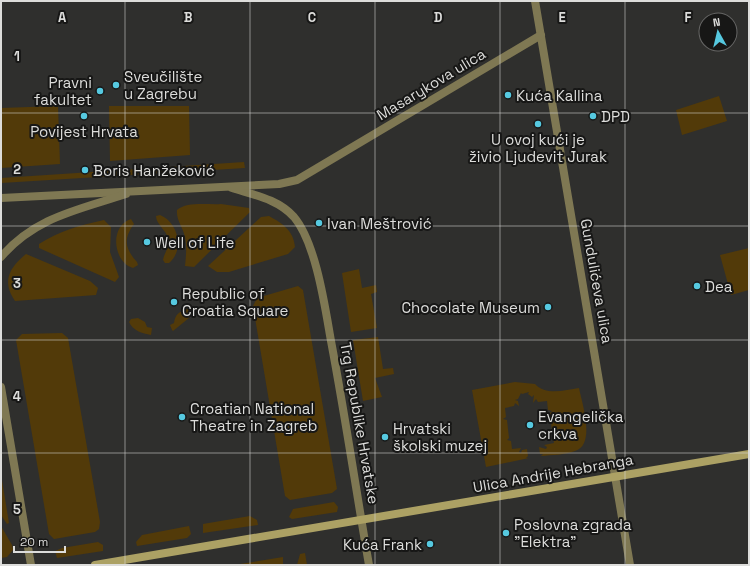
<svg xmlns="http://www.w3.org/2000/svg" width="750" height="566" font-family="'Space Grotesk',sans-serif">
  <rect width="100%" height="100%" fill="#2f2f2d"/>
  <g fill="#523a09">
    <path d="M 719,96 L 727,121 L 682,135 L 676,110 Z"/>
    <path d="M 58,106 L 60,164 L 1,168 L 1,108 Z"/>
    <path d="M 109,106 L 189,106 L 190,155 L 110,161 Z"/>
    <path d="M 244,162 L 245,168 L 1,183 L 1,178 Z"/>
    <path d="M 221,204 L 249,208 L 250,212 L 194,267 L 185,266 C 186,256 187,247 185,237 C 183,227 176,220 177,210 C 187,201 208,205 221,204 Z"/>
    <path d="M 160,215 C 178,222 185,250 169,263 L 165,263 L 163,260 C 164,253 170,247 168,238 C 166,230 156,224 156,216 Z"/>
    <path d="M 269,216 C 283,224 293,230 295,247 L 288,254 L 229,272 L 217,272 L 208,266 L 261,217 Z"/>
    <path d="M 131,219 L 134,224 C 123,239 125,249 137,262 L 138,265 L 133,268 C 113,262 109,226 131,219 Z"/>
    <path d="M 104,220 L 111,227 L 110,252 L 119,277 L 115,282 L 39,248 L 39,244 C 59,231 81,225 104,220 Z"/>
    <path d="M 749,248 L 749,290 L 731,295 L 720,255 Z"/>
    <path d="M 26,254 L 90,281 L 98,288 L 96,295 L 15,301 C 1,281 10,267 26,254 Z"/>
    <path d="M 359,269 L 362,288 L 376,285 L 377,292 L 371,294 L 377,328 L 351,332 L 342,273 Z"/>
    <path d="M 298,286 L 303,290 L 337,489 L 332,493 L 290,500 L 285,496 L 253,306 L 257,298 Z"/>
    <path d="M 188,309 L 190,312 L 189,318 L 173,331 L 172,330 L 170,325 L 174,323 C 175,315 179,311 188,309 Z"/>
    <path d="M 138,318 L 145,322 L 147,327 L 152,328 L 151,335 C 142,333 133,331 129,322 L 131,319 Z"/>
    <path d="M 62,333 L 68,338 L 100,522 L 99,529 L 95,532 L 54,539 L 49,534 L 16,340 L 22,334 Z"/>
    <path d="M 378,337 L 383,369 L 393,368 L 394,374 L 375,378 L 382,397 L 363,401 L 353,340 Z"/>
    <path d="M 515,382 L 535,384 C 546,396 565,390 579,388 C 582,403 596,445 575,451 C 565,455 552,455 541,456 L 543,454 L 540,454 L 539,447 L 546,449 L 547,447 L 544,445 L 554,443 L 552,434 L 556,432 L 555,430 L 552,431 L 550,413 L 552,411 L 548,410 L 547,401 L 538,402 L 536,399 L 533,403 L 534,395 L 532,397 L 528,394 L 529,392 L 522,394 L 521,393 L 518,399 L 515,400 L 518,401 L 519,406 L 515,403 L 514,406 L 505,408 L 506,417 L 503,419 L 507,420 L 509,438 L 507,440 L 511,441 L 512,449 L 521,448 L 519,452 L 521,453 L 522,450 L 527,449 L 528,456 L 526,458 L 529,458 L 486,467 L 472,390 Z"/>
    <path d="M 1,474 L 9,523 L 7,524 L 1,515 Z"/>
    <path d="M 334,502 L 338,507 L 337,512 L 292,519 L 289,517 L 293,509 Z"/>
    <path d="M 250,516 L 257,520 L 258,525 L 203,533 L 203,524 Z"/>
    <path d="M 1,526 L 12,545 L 13,550 L 7,557 L 1,558 Z"/>
    <path d="M 189,526 L 191,534 L 187,538 L 137,546 L 136,542 L 142,535 Z"/>
    <path d="M 98,542 L 103,545 L 103,551 L 57,558 L 55,551 L 62,548 Z"/>
    <path d="M 305,553 L 307,565 L 297,565 L 300,554 Z"/>
    <path d="M 283,557 L 283,565 L 234,565 Z"/>
  </g>
  <g fill="none" stroke-linecap="round" stroke-linejoin="round">
    <g stroke="#7f7853" stroke-width="8">
      <path d="M 535,1 L 630,565"/>
      <path d="M 232,188 C 254,195 278,199 294,217 C 316,243 325,307 331,341 C 345,415 356,490 369,565"/>
      <path d="M 1,198 L 279,184 L 297,180 L 541,35"/>
      <path d="M 1,257 C 35,217 78,210 126,194"/>
      <path d="M 1,387 L 31,565"/>
    </g>
    <path stroke="#aca164" stroke-width="8" d="M 95,565 L 749,454"/>
  </g>
  <path fill="none" stroke="#dddddb" stroke-width="1" stroke-opacity="0.55" d="M 125,1 L 125,565M 250,1 L 250,565M 375,1 L 375,565M 500,1 L 500,565M 625,1 L 625,565M 1,113 L 749,113M 1,226 L 749,226M 1,340 L 749,340M 1,453 L 749,453"/>
  <g fill="#56c9e0" stroke="#171716" stroke-width="1.5">
    <circle cx="116" cy="85" r="4"/>
    <circle cx="100" cy="91" r="4"/>
    <circle cx="508" cy="95" r="4"/>
    <circle cx="84" cy="116" r="4"/>
    <circle cx="593" cy="116" r="4"/>
    <circle cx="538" cy="124" r="4"/>
    <circle cx="85" cy="170" r="4"/>
    <circle cx="319" cy="223" r="4"/>
    <circle cx="147" cy="242" r="4"/>
    <circle cx="697" cy="286" r="4"/>
    <circle cx="174" cy="302" r="4"/>
    <circle cx="548" cy="307" r="4"/>
    <circle cx="182" cy="417" r="4"/>
    <circle cx="530" cy="425" r="4"/>
    <circle cx="385" cy="437" r="4"/>
    <circle cx="506" cy="533" r="4"/>
    <circle cx="430" cy="544" r="4"/>
  </g>
  <g text-anchor="middle" dominant-baseline="central" stroke-width="4" stroke-linejoin="round" paint-order="stroke">
    <g font-size="15" fill="#dddddb" stroke="#171716" text-anchor="start">
      <text x="124" y="76">Sveučilište<tspan x="124" dy="17">u Zagrebu</tspan></text>
      <text x="92" y="82" text-anchor="end">Pravni<tspan x="92" dy="17">fakultet</tspan></text>
      <text x="516" y="95">Kuća Kallina</text>
      <text x="601" y="116">DPD</text>
      <text x="84" y="131" text-anchor="middle">Povijest Hrvata</text>
      <text x="538" y="139" text-anchor="middle">U ovoj kući je<tspan x="538" dy="17">živio Ljudevit Jurak</tspan></text>
      <text x="93" y="170">Boris Hanžeković</text>
      <text x="327" y="223">Ivan Meštrović</text>
      <text x="155" y="242">Well of Life</text>
      <text x="705" y="286">Dea</text>
      <text x="182" y="293">Republic of<tspan x="182" dy="17">Croatia Square</tspan></text>
      <text x="540" y="307" text-anchor="end">Chocolate Museum</text>
      <text x="190" y="408">Croatian National<tspan x="190" dy="17">Theatre in Zagreb</tspan></text>
      <text x="538" y="416">Evangelička<tspan x="538" dy="17">crkva</tspan></text>
      <text x="393" y="428">Hrvatski<tspan x="393" dy="17">školski muzej</tspan></text>
      <text x="514" y="524">Poslovna zgrada<tspan x="514" dy="17">"Elektra"</tspan></text>
      <text x="422" y="544" text-anchor="end">Kuća Frank</text>
    </g>
    <g font-size="15" fill="#dddddb" stroke="#171716">
      <text transform="translate(431 84) rotate(-31)">Masarykova ulica</text>
      <text transform="translate(597 281) rotate(80)">Gundulićeva ulica</text>
      <text transform="translate(360 423) rotate(80)">Trg Republike Hrvatske</text>
      <text transform="translate(553 473) rotate(-10)">Ulica Andrije Hebranga</text>
    </g>
  </g>
  <g font-size="13" text-anchor="middle" font-weight="bold" fill="#dddddb" stroke="#171716" stroke-width="4" stroke-linejoin="round" paint-order="stroke">
    <text x="62" y="22">A</text>
    <text x="188" y="22">B</text>
    <text x="312" y="22">C</text>
    <text x="438" y="22">D</text>
    <text x="562" y="22">E</text>
    <text x="688" y="22">F</text>
    <text x="17" y="61">1</text>
    <text x="17" y="174">2</text>
    <text x="17" y="288">3</text>
    <text x="17" y="401">4</text>
    <text x="17" y="514">5</text>
  </g>
  <rect width="750" height="566" fill="none" stroke="#dddddb" stroke-width="4"/>
  <g transform="translate(718 32) rotate(352)"><circle r="19" fill="#171716" stroke="#666665"/>
  <path d="M0-3L7 15L0 10L-7 15Z" fill="#56c9e0"/>
  <text y="-6" font-size="11" font-weight="bold" text-anchor="middle" fill="#dddddb">N</text>
  </g>
  <path d="M14 546v6h51v-6" fill="none" stroke="#dddddb" stroke-width="2"/>
  <text x="20" y="546" font-size="12" fill="#dddddb" stroke="#171716" stroke-width="3" paint-order="stroke">20 m</text>
</svg>
